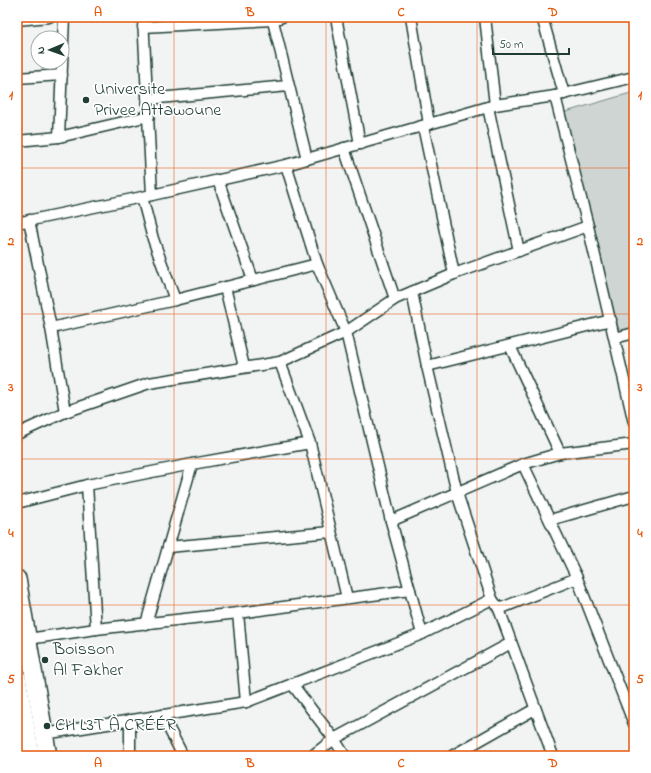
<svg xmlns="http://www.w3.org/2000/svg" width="651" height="773" font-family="'Indie Flower',sans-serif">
  <rect width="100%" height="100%" fill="#f2f3f3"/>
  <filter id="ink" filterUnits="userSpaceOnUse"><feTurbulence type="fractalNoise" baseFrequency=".025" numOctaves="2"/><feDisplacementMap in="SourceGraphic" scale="8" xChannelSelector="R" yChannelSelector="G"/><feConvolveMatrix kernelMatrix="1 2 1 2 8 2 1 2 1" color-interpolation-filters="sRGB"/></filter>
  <g filter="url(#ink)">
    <path fill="#ced5d3" stroke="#768984" d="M 634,92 L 634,331 L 620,335 L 562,113 Z"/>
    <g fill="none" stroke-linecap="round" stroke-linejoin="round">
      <path stroke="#6d807b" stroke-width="3" d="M 17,742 L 19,756"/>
      <g stroke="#1f3d34" stroke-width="13">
        <g id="street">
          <path d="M 143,17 L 152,195"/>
          <path d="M 272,17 L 307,159"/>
          <path d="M 336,17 L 360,144"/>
          <path d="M 411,17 L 429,124"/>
          <path d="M 485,17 L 495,105"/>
          <path d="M 542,17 L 564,94"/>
          <path d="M 17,20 L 49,17"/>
          <path d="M 143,27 L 273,20 L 282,17"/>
          <path d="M 17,78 L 62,75"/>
          <path d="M 555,96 L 588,226 L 634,423"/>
          <path d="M 148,99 L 288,86"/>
          <path d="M 488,107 L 519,251"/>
          <path d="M 423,126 L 454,274"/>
          <path d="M 59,137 L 64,17"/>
          <path d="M 17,141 L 59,137 L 149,116"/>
          <path d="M 344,148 L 395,299"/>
          <path d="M 286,165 L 317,264 L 346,332 L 391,521 L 422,634"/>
          <path d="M 218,180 L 253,280"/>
          <path d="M 142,197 L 153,239 L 175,300"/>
          <path d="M 29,220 L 51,328 L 65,412"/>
          <path d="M 17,223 L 152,195 L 286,165 L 495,105 L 555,96 L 634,77"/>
          <path d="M 225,287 L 244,367"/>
          <path d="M 412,292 L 427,366 L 457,493 L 492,599 L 499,609 L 553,756"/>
          <path d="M 51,328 L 175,300 L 317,264"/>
          <path d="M 615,338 L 634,333"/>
          <path d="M 510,346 L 560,453"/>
          <path d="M 280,362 L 310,443 L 347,598"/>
          <path d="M 427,366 L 611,320"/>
          <path d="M 17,434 L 65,412 L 149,383 L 280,362 L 346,332 L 395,299 L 454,274 L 588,226"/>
          <path d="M 523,464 L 577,578 L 634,724"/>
          <path d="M 87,485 L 96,629"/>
          <path d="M 17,503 L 87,485 L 192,464 L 310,443"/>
          <path d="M 550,520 L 634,496"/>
          <path d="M 391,521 L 523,464 L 560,453 L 634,444"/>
          <path d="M 168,547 L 331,532"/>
          <path d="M 499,609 L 577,578"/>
          <path d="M 238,613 L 246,702"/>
          <path d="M 146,624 L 192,464"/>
          <path d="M 28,639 L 96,629 L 238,613 L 410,590"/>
          <path d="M 292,684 L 334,739 L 345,756"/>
          <path d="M 162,715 L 183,756"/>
          <path d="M 44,734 L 246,702 L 422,634 L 492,599"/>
          <path d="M 130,756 L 130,720"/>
          <path d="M 312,756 L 334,739 L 511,643"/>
          <path d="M 452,756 L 535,709"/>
        </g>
      </g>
      <g stroke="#1f3d34" stroke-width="20">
        <g id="primary">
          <path d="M 17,579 L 48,756"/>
          <path d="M 17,677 L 31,756"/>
        </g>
      </g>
      <use href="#street" stroke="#fff" stroke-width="10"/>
      <use href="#primary" stroke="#fff" stroke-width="17"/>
    </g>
  </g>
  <path fill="none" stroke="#e8590c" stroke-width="1" stroke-opacity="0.55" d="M 174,17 L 174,756M 326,17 L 326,756M 477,17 L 477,756M 17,168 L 634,168M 17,314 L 634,314M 17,459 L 634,459M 17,605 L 634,605"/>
  <g fill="#1f3d34" stroke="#fff" stroke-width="1.5">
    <circle cx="86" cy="100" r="4"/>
    <circle cx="45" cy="660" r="4"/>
    <circle cx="47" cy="726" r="4"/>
  </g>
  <g text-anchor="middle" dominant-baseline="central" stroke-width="3.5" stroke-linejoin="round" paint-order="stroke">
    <g font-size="18" fill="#1f3d34" stroke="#fff" text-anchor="start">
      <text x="94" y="90">Universite<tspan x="94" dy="21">Privee Attawoune</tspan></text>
      <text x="53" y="650">Boisson<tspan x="53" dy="21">Al Fakher</tspan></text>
      <text x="55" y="726">CH L3T À CRÉÉR</text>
    </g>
  </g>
  <rect width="651" height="773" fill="none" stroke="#fff" stroke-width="44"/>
  <g transform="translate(50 50) rotate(268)"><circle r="19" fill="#ffffff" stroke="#a5b1ae"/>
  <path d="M0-3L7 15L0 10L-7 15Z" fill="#1f3d34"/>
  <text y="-6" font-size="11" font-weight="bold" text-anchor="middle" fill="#1f3d34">N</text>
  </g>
  <path d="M493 48v6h76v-6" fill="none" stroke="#1f3d34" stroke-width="2"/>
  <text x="499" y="48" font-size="12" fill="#1f3d34" stroke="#ffffff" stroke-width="3" paint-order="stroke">50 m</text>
  <rect x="22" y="22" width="607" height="729" fill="none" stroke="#e8590c" stroke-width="1.5"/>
  <g font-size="13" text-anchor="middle" font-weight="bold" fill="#e8590c">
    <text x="98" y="16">A</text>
    <text x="250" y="16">B</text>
    <text x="401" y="16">C</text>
    <text x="553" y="16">D</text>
    <text x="11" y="99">1</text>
    <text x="640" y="99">1</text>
    <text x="11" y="245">2</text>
    <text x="640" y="245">2</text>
    <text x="11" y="391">3</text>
    <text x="640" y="391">3</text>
    <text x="11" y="537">4</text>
    <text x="640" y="537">4</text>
    <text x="11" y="683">5</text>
    <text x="640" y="683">5</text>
    <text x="98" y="767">A</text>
    <text x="250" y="767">B</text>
    <text x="401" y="767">C</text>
    <text x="553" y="767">D</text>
  </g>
</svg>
